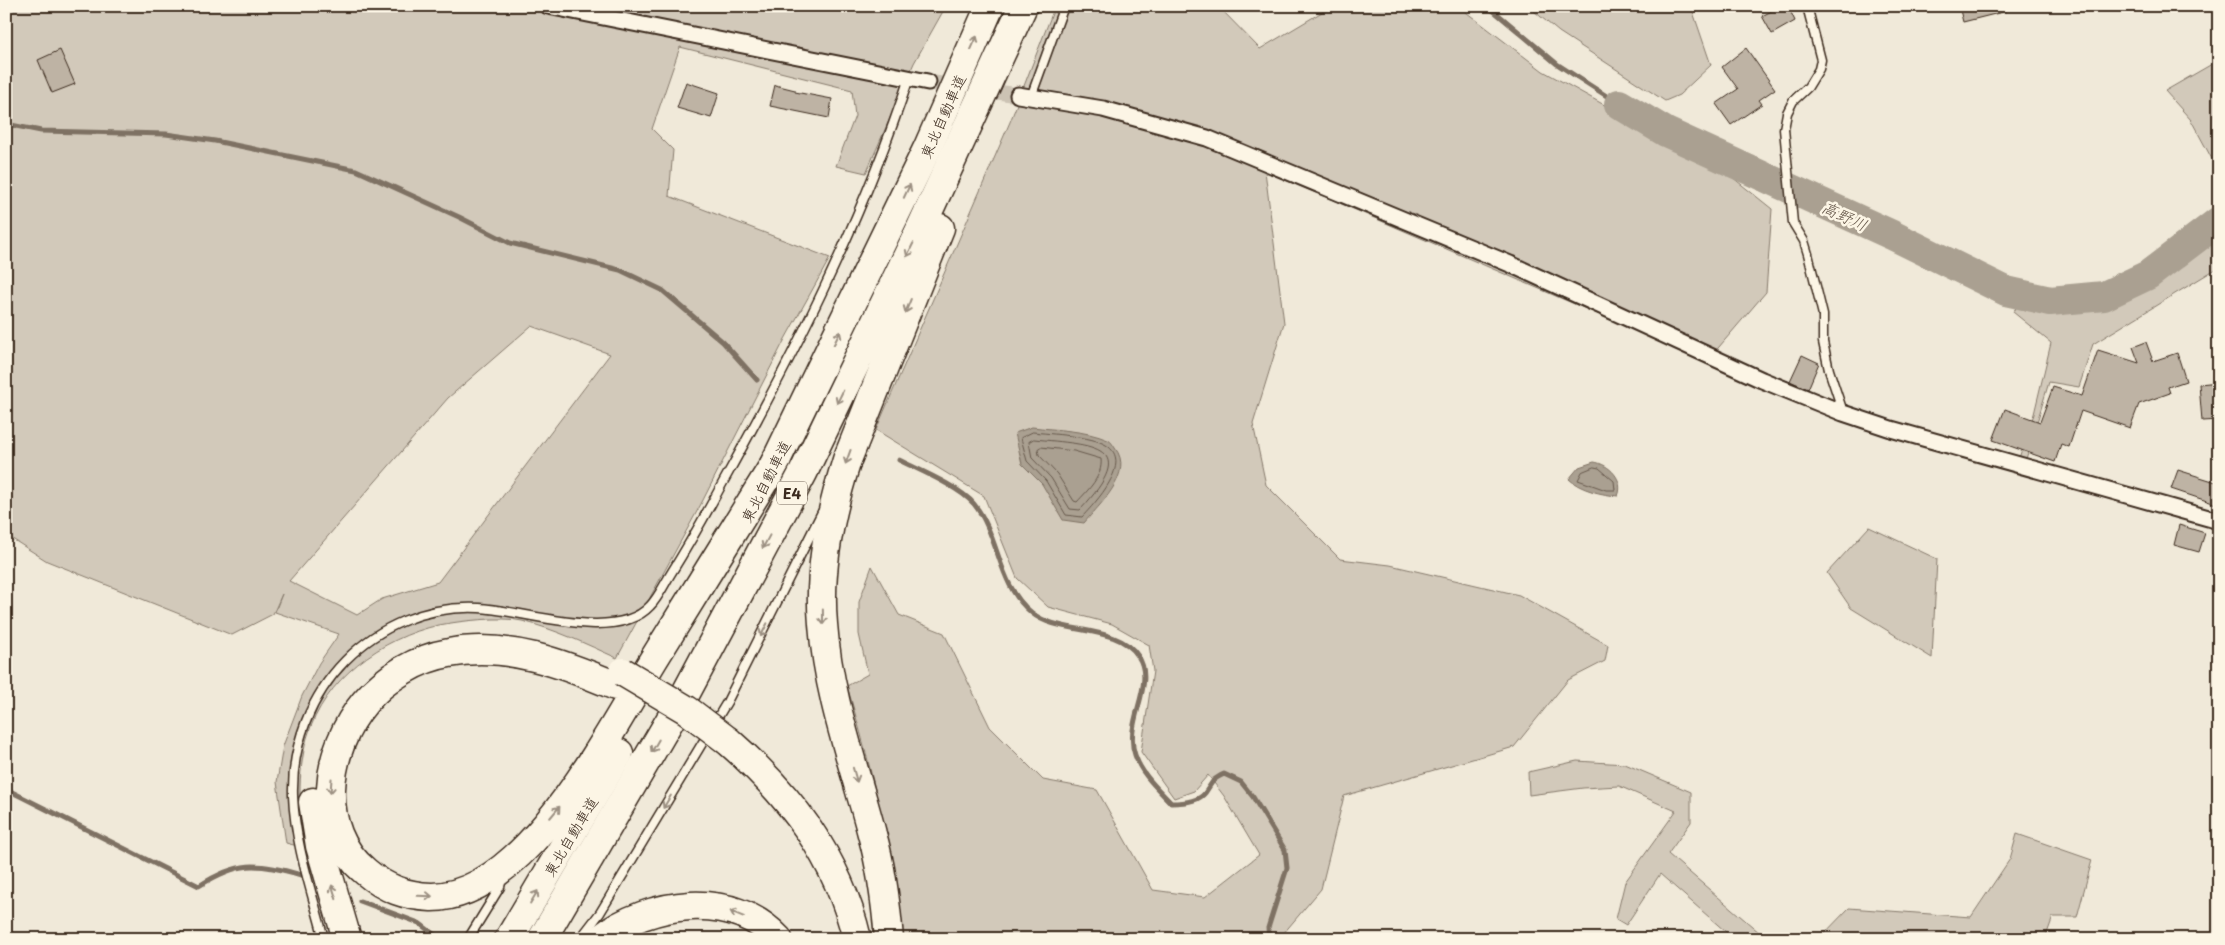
<svg xmlns="http://www.w3.org/2000/svg" width="2225" height="945" font-family="'Playpen Sans','Klee One',sans-serif">
  <rect width="100%" height="100%" fill="#f0e9d9"/>
  <filter id="ink" filterUnits="userSpaceOnUse"><feTurbulence type="fractalNoise" baseFrequency=".02" numOctaves="2"/><feDisplacementMap in="SourceGraphic" scale="10" xChannelSelector="R" yChannelSelector="G"/><feConvolveMatrix kernelMatrix="1 2 1 2 8 2 1 2 1" color-interpolation-filters="sRGB"/></filter>
  <g filter="url(#ink)">
    <g fill="#d2c9ba" stroke="#867a6c" fill-rule="evenodd">
      <path d="M 6,6 L 946,6 L 914,63 L 866,173 L 836,166 L 855,116 L 852,90 L 680,47 L 652,129 L 673,150 L 669,196 L 830,258 L 785,339 L 701,504 L 617,658 C 586,644 555,629 522,621 C 501,616 460,621 439,625 C 381,638 324,679 307,738 C 297,774 299,812 305,848 L 286,843 L 277,782 L 283,746 L 302,696 L 319,663 L 339,634 L 275,612 L 282,594 L 273,614 L 232,635 L 47,561 L 6,535 ZM 531,326 L 610,354 L 438,582 L 382,599 L 357,615 L 289,581 L 448,398 Z"/>
      <path d="M 1055,6 L 1218,6 L 1260,49 L 1332,6 L 1458,6 L 1543,71 L 1727,173 L 1772,209 L 1766,292 L 1707,361 L 1265,171 L 1284,323 L 1253,424 L 1266,485 L 1340,559 L 1390,565 L 1519,595 L 1608,645 L 1605,661 L 1568,680 L 1514,747 L 1344,796 L 1321,889 L 1283,934 L 1286,939 L 901,939 C 892,852 872,769 847,686 L 868,674 L 859,634 L 859,602 L 872,566 L 899,615 L 944,633 L 990,727 L 1043,780 L 1097,790 L 1153,890 L 1205,897 L 1259,855 L 1224,796 L 1208,775 L 1194,791 L 1174,798 L 1141,752 L 1153,671 L 1149,645 L 1112,624 L 1048,607 L 1017,578 L 984,496 L 876,430 L 1010,122 Z"/>
      <path d="M 1528,6 L 1689,6 L 1692,9 L 1711,65 L 1679,95 L 1665,101 L 1559,32 Z"/>
      <path d="M 2219,60 L 2219,172 L 2191,120 L 2165,91 Z"/>
      <path d="M 2219,230 L 2219,267 L 2093,344 L 2079,387 L 2049,382 L 2026,459 L 2019,458 L 2034,414 L 2051,343 L 2013,312 L 2020,302 L 2044,307 L 2085,306 L 2159,282 Z"/>
      <path d="M 1869,527 L 1937,559 L 1932,658 L 1851,608 L 1827,573 Z"/>
      <path d="M 1577,761 L 1625,764 L 1691,792 L 1691,822 L 1668,854 L 1767,939 L 1734,939 L 1660,874 L 1626,925 L 1616,919 L 1625,882 L 1676,811 L 1619,786 L 1583,788 L 1529,795 L 1528,772 Z"/>
      <path d="M 2017,834 L 2092,860 L 2077,917 L 2053,917 L 2045,939 L 1876,939 L 1855,934 L 1850,939 L 1819,939 L 1849,908 L 1971,917 L 2010,859 Z"/>
    </g>
    <g fill="#aaa091" stroke="#7e7163">
      <path d="M 1032,427 C 1056,430 1085,430 1108,440 C 1111,441 1113,445 1115,448 C 1135,473 1099,505 1084,523 L 1063,520 L 1042,484 L 1022,464 L 1015,433 Z"/>
      <path d="M 1594,462 C 1609,464 1625,480 1618,496 C 1603,495 1580,490 1569,479 L 1579,467 Z"/>
    </g>
    <g fill="none" stroke-linecap="round" stroke-linejoin="round">
      <g stroke="#67594c" stroke-width="1">
        <path d="M 1033,432 C 1050,434 1092,436 1106,445 C 1134,462 1095,503 1082,517 L 1066,515 L 1046,481 L 1027,461 L 1021,438 Z"/>
        <path d="M 1034,439 C 1094,445 1141,445 1080,510 L 1070,509 L 1051,478 L 1032,458 L 1029,442 Z"/>
        <path d="M 1041,447 L 1074,451 L 1101,459 C 1103,476 1088,490 1077,502 L 1074,501 L 1057,474 L 1039,455 L 1038,449 Z"/>
        <path d="M 1594,467 L 1599,468 L 1614,481 L 1615,490 L 1606,490 L 1578,480 L 1582,472 Z"/>
      </g>
      <g stroke="#7e7163" stroke-width="5">
        <path d="M 1488,6 L 1557,64 L 1619,104"/>
        <path d="M 6,124 L 41,131 L 166,134 L 215,141 L 356,170 L 459,217 L 510,243 L 620,270 L 662,290 L 723,342 L 757,380"/>
        <path d="M 899,460 C 919,470 960,487 974,504 C 1000,536 997,585 1032,613 C 1058,635 1118,624 1138,656 C 1157,684 1123,722 1135,755 C 1141,774 1158,789 1171,803 C 1182,803 1198,802 1205,793 C 1213,782 1211,780 1224,774 L 1241,782 L 1253,797 L 1285,850 L 1287,868 L 1268,928 L 1269,939"/>
        <path d="M 6,789 L 199,886 C 238,861 257,862 301,875"/>
        <path d="M 360,901 L 419,923 L 436,936"/>
      </g>
      <path stroke="#aaa091" stroke-width="30" d="M 1619,104 L 1666,132 L 1892,235 L 2006,291 L 2050,301 L 2104,296 L 2148,275 L 2219,221"/>
    </g>
    <g fill="#beb3a4" stroke="#3b2a1e">
      <path d="M 1781,6 L 1788,6 L 1795,21 L 1772,34 L 1762,16 Z"/>
      <path d="M 1959,6 L 2006,6 L 2007,11 L 1963,22 Z"/>
      <path d="M 1746,48 L 1775,89 L 1759,100 L 1762,104 L 1731,125 L 1716,104 L 1738,89 L 1722,67 Z"/>
      <path d="M 60,50 L 75,84 L 52,93 L 38,60 Z"/>
      <path d="M 686,82 L 719,93 L 711,118 L 677,108 Z"/>
      <path d="M 775,85 L 795,90 L 795,92 L 832,99 L 829,118 L 770,106 Z"/>
      <path d="M 2146,342 L 2153,361 L 2177,353 L 2186,381 L 2168,387 L 2170,393 L 2139,404 L 2130,428 L 2081,411 L 2069,447 L 2061,444 L 2055,462 L 1993,440 L 2005,409 L 2040,422 L 2053,387 L 2082,396 L 2098,350 L 2139,363 L 2133,347 Z"/>
      <path d="M 1802,355 L 1819,363 L 1808,389 L 1790,381 Z"/>
      <path d="M 2219,382 L 2219,420 L 2202,421 L 2199,384 Z"/>
      <path d="M 2178,470 L 2219,483 L 2219,505 L 2171,489 Z"/>
      <path d="M 2179,525 L 2205,533 L 2199,552 L 2174,545 Z"/>
    </g>
    <g fill="none" stroke-linecap="round" stroke-linejoin="round">
      <path stroke="#ccc3b4" stroke-width="15" stroke-dasharray="15 8" stroke-linecap="butt" d="M 928,82 L 1018,95"/>
      <g stroke="#3b2a1e" stroke-width="11">
        <g id="lane">
          <path d="M 1807,6 L 1821,60 L 1819,69 L 1808,87 L 1793,101 L 1787,113 L 1784,129 L 1793,223 L 1804,241 L 1808,254 L 1823,315 L 1823,342 L 1829,370 L 1843,412"/>
          <path d="M 1031,97 L 1064,6"/>
          <path d="M 324,939 C 312,892 295,845 293,796 C 290,691 373,603 479,608 C 525,610 615,644 650,606 C 658,598 664,585 670,575 C 688,546 705,516 721,486 C 795,353 861,223 909,78"/>
          <path d="M 468,939 L 500,887 L 502,878"/>
          <path d="M 580,939 L 600,913 L 727,702 L 822,512"/>
        </g>
      </g>
      <g stroke="#3b2a1e" stroke-width="19">
        <g id="street">
          <path d="M 548,6 L 928,82"/>
          <path d="M 1018,95 L 1103,109 L 1207,138 L 1510,264 L 1762,380 L 1843,413 L 1891,429 L 2219,521"/>
        </g>
      </g>
      <g stroke="#3b2a1e" stroke-width="31">
        <g id="highway">
          <path d="M 768,477 L 928,147 L 990,6"/>
          <path d="M 616,686 C 564,664 507,642 449,653 C 418,658 385,678 365,702 C 325,749 314,830 366,872 C 386,889 406,896 431,897 C 528,898 612,726 657,654 C 697,589 737,525 777,460"/>
          <path d="M 728,741 C 790,795 838,857 857,939"/>
          <path d="M 313,802 L 320,846 L 347,939"/>
          <path d="M 509,939 L 619,753"/>
          <path d="M 542,939 L 687,691 L 803,473 L 917,236 L 1023,6"/>
          <path d="M 600,939 C 649,901 732,889 778,939"/>
          <path d="M 889,939 C 886,903 882,869 872,834 C 854,765 828,696 823,624 C 818,569 830,513 847,460 L 940,228"/>
        </g>
      </g>
      <use href="#lane" stroke="#fcf5e5" stroke-width="8"/>
      <use href="#street" stroke="#fcf5e5" stroke-width="15"/>
      <use href="#highway" stroke="#fcf5e5" stroke-width="28"/>
      <g stroke="#3b2a1e" stroke-width="31" stroke-linecap="butt">
        <path id="highway-bridge" d="M 623,672 L 687,710 L 728,741"/>
      </g>
      <use href="#highway-bridge" stroke="#fcf5e5" stroke-width="28"/>
    </g>
    <defs><path id="oneway-shaft" d="M-6 0H5M1.5-3L5.5 0L1.5 3" fill="none" stroke-width="1.6" stroke-linecap="round" stroke-linejoin="round" transform="scale(1.25)"/></defs>
    <g stroke="#9c9082">
      <use href="#oneway-shaft" transform="translate(974 43) rotate(-66)"/>
      <use href="#oneway-shaft" transform="translate(907 191) rotate(-65)"/>
      <use href="#oneway-shaft" transform="translate(910 250) rotate(116)"/>
      <use href="#oneway-shaft" transform="translate(908 306) rotate(112)"/>
      <use href="#oneway-shaft" transform="translate(837 338) rotate(-64)"/>
      <use href="#oneway-shaft" transform="translate(840 397) rotate(116)"/>
      <use href="#oneway-shaft" transform="translate(848 457) rotate(110)"/>
      <use href="#oneway-shaft" transform="translate(766 542) rotate(118)"/>
      <use href="#oneway-shaft" transform="translate(823 617) rotate(89)"/>
      <use href="#oneway-shaft" transform="translate(764 630) rotate(117)"/>
      <use href="#oneway-shaft" transform="translate(655 746) rotate(120)"/>
      <use href="#oneway-shaft" transform="translate(855 775) rotate(74)"/>
      <use href="#oneway-shaft" transform="translate(331 786) rotate(94)"/>
      <use href="#oneway-shaft" transform="translate(667 802) rotate(121)"/>
      <use href="#oneway-shaft" transform="translate(555 812) rotate(-50)"/>
      <use href="#oneway-shaft" transform="translate(334 892) rotate(-108)"/>
      <use href="#oneway-shaft" transform="translate(425 896) rotate(2)"/>
      <use href="#oneway-shaft" transform="translate(534 897) rotate(-59)"/>
      <use href="#oneway-shaft" transform="translate(737 914) rotate(-157)"/>
    </g>
  </g>
  <g text-anchor="middle" dominant-baseline="central" stroke-width="5" stroke-linejoin="round" paint-order="stroke">
    <rect fill="#fcf5e5" stroke="#75675a" stroke-width="1" x="777" y="481.5" width="30" height="23" rx="4"/>
    <g font-size="14" font-weight="bold" fill="#3b2a1e">
      <text x="792" y="493">E4</text>
    </g>
    <g font-size="15" fill="#3b2a1e" stroke="#fcf5e5">
      <text transform="translate(942 116) rotate(-66)">東北自動車道</text>
      <text transform="translate(765 481) rotate(-63)">東北自動車道</text>
      <text transform="translate(570 836) rotate(-59)">東北自動車道</text>
    </g>
    <g font-size="16" font-style="italic" fill="#625346" stroke="#fcf5e5">
      <text transform="translate(1845 215) rotate(25)">高野川</text>
    </g>
  </g>
  <rect width="2225" height="945" fill="none" stroke="#fcf5e5" stroke-width="25"/>
  <rect x="12" y="12" width="2200" height="920" fill="none" stroke="#3b2a1e" stroke-width="2" filter="url(#ink)"/>
</svg>
